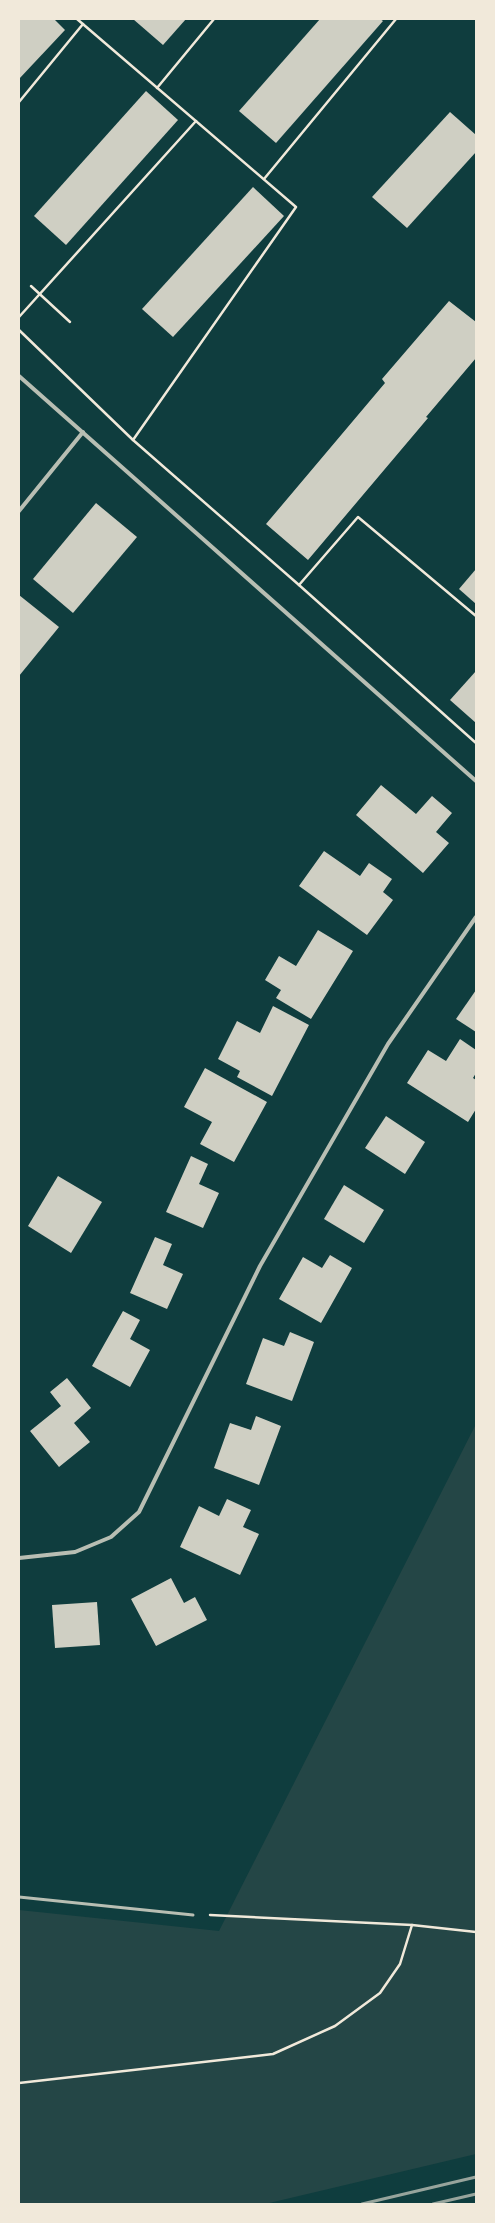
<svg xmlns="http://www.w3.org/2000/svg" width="495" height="2223" font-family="'IBM Plex Sans',sans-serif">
  <rect width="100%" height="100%" fill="#0f3d3e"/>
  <path fill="#244646" d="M 476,1424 L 476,2154 L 265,2204 L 19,2204 L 19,1910 L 219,1931 Z"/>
  <g fill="#cfcfc3">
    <path d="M 19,19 L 54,19 L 65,30 L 19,79 Z"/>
    <path d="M 133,19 L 186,19 L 163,45 Z"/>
    <path d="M 320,19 L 380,19 L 383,21 L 276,143 L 239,111 Z"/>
    <path d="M 146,91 L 178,120 L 66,245 L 34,216 Z"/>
    <path d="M 450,112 L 476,135 L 476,152 L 407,228 L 372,197 Z"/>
    <path d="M 253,187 L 284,216 L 173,337 L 142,309 Z"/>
    <path d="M 449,301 L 476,322 L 476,358 L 426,417 L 428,418 L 308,560 L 266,524 L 385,383 L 382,379 Z"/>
    <path d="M 96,503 L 137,537 L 73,613 L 33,579 Z"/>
    <path d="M 476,569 L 476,604 L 459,589 Z"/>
    <path d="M 19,595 L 59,627 L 19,676 Z"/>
    <path d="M 476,671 L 476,723 L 450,700 Z"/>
    <path d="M 381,785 L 416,814 L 432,796 L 452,813 L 436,832 L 449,843 L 423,873 L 356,815 Z"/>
    <path d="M 324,851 L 360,876 L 369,863 L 392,879 L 383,892 L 393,900 L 367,935 L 299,886 Z"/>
    <path d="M 318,930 L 353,951 L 311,1019 L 276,998 L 281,990 L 265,980 L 279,956 L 296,966 Z"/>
    <path d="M 476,990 L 476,1032 L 456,1019 Z"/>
    <path d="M 273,1006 L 309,1025 L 272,1096 L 237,1077 L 240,1071 L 218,1059 L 237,1021 L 260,1033 Z"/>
    <path d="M 460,1039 L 476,1050 L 476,1073 L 473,1078 L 476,1080 L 476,1109 L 468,1122 L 407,1083 L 428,1050 L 446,1061 Z"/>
    <path d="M 205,1068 L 267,1102 L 234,1162 L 200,1144 L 212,1122 L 184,1107 Z"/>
    <path d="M 386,1116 L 425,1142 L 405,1174 L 365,1148 Z"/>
    <path d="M 191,1156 L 208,1164 L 199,1184 L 219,1193 L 203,1228 L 166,1212 Z"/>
    <path d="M 58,1176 L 102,1202 L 71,1253 L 28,1226 Z"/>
    <path d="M 344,1185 L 384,1210 L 364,1243 L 324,1219 Z"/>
    <path d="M 155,1237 L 172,1244 L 163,1265 L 183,1274 L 167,1309 L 130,1293 Z"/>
    <path d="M 330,1255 L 352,1268 L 321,1323 L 279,1299 L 303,1257 L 322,1268 Z"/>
    <path d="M 123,1311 L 140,1320 L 130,1339 L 150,1350 L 130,1387 L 92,1366 Z"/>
    <path d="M 290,1332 L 314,1342 L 292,1401 L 246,1384 L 263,1338 L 284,1346 Z"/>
    <path d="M 67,1378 L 91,1408 L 74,1423 L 90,1442 L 59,1467 L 30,1431 L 61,1406 L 50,1392 Z"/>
    <path d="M 256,1416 L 281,1426 L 259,1485 L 214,1468 L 230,1423 L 251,1430 Z"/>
    <path d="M 227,1499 L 251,1510 L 243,1527 L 259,1534 L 240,1575 L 180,1547 L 199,1506 L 219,1516 Z"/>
    <path d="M 171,1578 L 184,1603 L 195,1597 L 207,1620 L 156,1646 L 131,1599 Z"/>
    <path d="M 97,1602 L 100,1645 L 55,1648 L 52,1605 Z"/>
  </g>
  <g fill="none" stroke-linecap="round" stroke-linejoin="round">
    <g stroke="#f1e9da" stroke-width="2.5">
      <path d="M 77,19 L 296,207 L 133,440"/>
      <path d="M 157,88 L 214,19"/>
      <path d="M 19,102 L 83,24"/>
      <path d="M 264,179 L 396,19"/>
      <path d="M 31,286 L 70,322"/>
      <path d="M 19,317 L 196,121"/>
      <path d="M 19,330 L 133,440 L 299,585 L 476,743"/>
      <path d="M 299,585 L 358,517 L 476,616"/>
      <path d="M 210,1915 L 412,1925 L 476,1932"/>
      <path d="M 19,2083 L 273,2054 L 335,2026 L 380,1993 L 400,1964 L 412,1925"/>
    </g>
    <path stroke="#b8beb3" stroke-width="3" d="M 19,1897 L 193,1915"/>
    <g stroke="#b8beb3" stroke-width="4">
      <path d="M 19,376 L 476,781"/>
      <path d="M 19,511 L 83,432"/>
      <path d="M 19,1558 L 75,1552 L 111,1537 L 139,1512 L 260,1266 L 388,1044 L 476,917"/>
    </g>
    <g stroke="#97a49c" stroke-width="3">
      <path d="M 362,2204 L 476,2177"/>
      <path d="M 433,2204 L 476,2194"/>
    </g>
  </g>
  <rect width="495" height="2223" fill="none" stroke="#f1e9da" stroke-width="40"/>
</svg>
